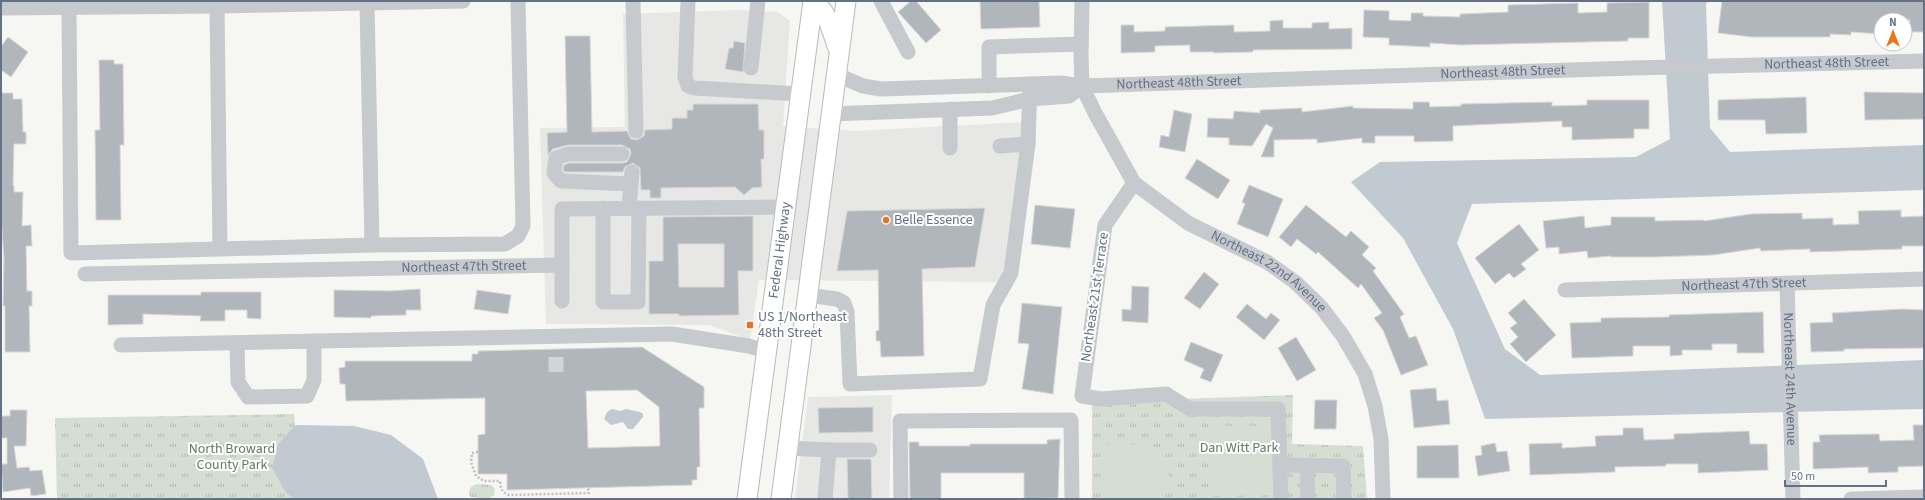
<svg xmlns="http://www.w3.org/2000/svg" width="1925" height="500" font-family="'Source Sans 3',sans-serif">
  <defs>
    <pattern id="grass-tufts" width="24" height="20" patternUnits="userSpaceOnUse"><rect width="24" height="20" fill="#d6ded4"/><path d="M3 7l-1-3M5 7V3M7 7l1-3M15 17l-1-3M17 17v-4M19 17l1-3" fill="none" stroke="#b1b8b2"/></pattern>
  </defs>
  <rect width="100%" height="100%" fill="#f6f7f3"/>
  <g fill="#e7e7e6">
    <path d="M 737,10 L 778,12 L 790,21 L 783,126 L 856,131 L 1025,122 L 1007,269 L 999,282 L 759,280 L 750,340 L 709,325 L 546,324 L 540,128 L 625,127 L 623,14 Z"/>
    <path d="M 892,395 L 889,499 L 795,499 L 808,397 Z"/>
  </g>
  <g fill="url(#grass-tufts)">
    <path d="M 1293,395 L 1292,444 L 1363,446 L 1367,499 L 1092,499 L 1092,402 Z"/>
    <path d="M 294,414 L 295,425 L 278,444 L 286,493 L 294,499 L 57,499 L 55,418 Z"/>
    <path d="M 477,484 L 491,485 L 495,489 L 494,495 L 488,499 L 471,497 L 469,494 C 469,488 471,486 477,484 Z"/>
  </g>
  <g fill="#d6ded4">
    <path d="M 1212,426 L 1274,426 L 1275,495 L 1214,496 Z"/>
    <path d="M 1103,444 L 1151,445 L 1163,456 L 1169,476 L 1166,488 L 1158,499 L 1107,499 L 1100,490 Z"/>
  </g>
  <g fill="#c2cad1">
    <path d="M 1662,1 L 1708,1 L 1706,4 L 1710,128 L 1730,152 L 1924,145 L 1924,190 L 1472,204 L 1457,243 L 1505,349 L 1540,375 L 1924,360 L 1924,409 L 1485,419 L 1453,329 L 1403,238 L 1351,182 L 1380,162 L 1636,157 L 1670,139 Z"/>
    <path d="M 612,409 L 620,411 L 626,409 L 640,412 L 643,414 L 643,417 L 633,429 L 628,429 L 623,422 L 611,425 L 604,419 L 607,412 Z"/>
    <path d="M 295,425 L 354,426 L 391,435 L 423,459 L 438,499 L 294,499 L 286,493 L 272,468 L 278,444 Z"/>
  </g>
  <g fill="#b1b6bd" stroke="#d7d8d6" fill-rule="evenodd">
    <path d="M 911,1 L 916,1 L 941,30 L 926,43 L 898,12 Z"/>
    <path d="M 980,1 L 1039,1 L 1040,27 L 981,29 Z"/>
    <path d="M 1722,1 L 1924,1 L 1924,32 L 1910,32 L 1910,20 L 1881,20 L 1881,34 L 1851,32 L 1851,35 L 1830,34 L 1830,37 L 1752,37 L 1718,33 Z"/>
    <path d="M 1649,2 L 1649,38 L 1628,38 L 1628,41 L 1461,45 L 1430,43 L 1430,47 L 1389,45 L 1389,38 L 1363,37 L 1364,10 L 1389,11 L 1389,20 L 1411,21 L 1411,13 L 1423,13 L 1423,16 L 1460,17 L 1460,14 L 1508,12 L 1508,5 L 1578,3 L 1578,13 L 1607,12 L 1607,3 Z"/>
    <path d="M 1283,20 L 1283,28 L 1312,28 L 1312,23 L 1329,22 L 1329,29 L 1352,28 L 1352,49 L 1253,50 L 1253,52 L 1214,53 L 1214,52 L 1190,52 L 1190,45 L 1155,46 L 1155,52 L 1121,53 L 1121,25 L 1134,25 L 1134,32 L 1165,31 L 1165,27 L 1234,25 L 1234,32 L 1270,31 L 1270,21 Z"/>
    <path d="M 565,36 L 590,36 L 592,132 L 627,131 L 631,139 L 637,140 L 644,136 L 645,130 L 672,129 L 672,118 L 687,118 L 687,110 L 693,110 L 693,104 L 758,104 L 759,130 L 764,130 L 764,159 L 761,159 L 762,187 L 752,188 L 744,195 L 735,187 L 661,188 L 661,198 L 650,198 L 650,190 L 641,190 L 640,168 L 633,163 L 625,167 L 623,172 L 565,172 L 563,170 L 564,165 L 569,163 L 622,163 L 627,162 L 631,154 L 630,149 L 622,145 L 568,145 L 553,149 L 548,155 L 547,133 L 567,132 Z"/>
    <path d="M 8,37 L 28,52 L 11,77 L 1,70 L 1,47 Z"/>
    <path d="M 734,41 L 745,43 L 743,72 L 725,69 L 729,48 L 733,48 Z"/>
    <path d="M 99,60 L 114,60 L 114,64 L 123,64 L 124,145 L 120,145 L 121,220 L 96,220 L 95,130 L 100,130 Z"/>
    <path d="M 1864,92 L 1924,93 L 1924,119 L 1865,120 Z"/>
    <path d="M 1,93 L 13,93 L 13,99 L 22,99 L 23,132 L 26,132 L 26,144 L 14,144 L 13,186 L 14,186 L 14,192 L 23,192 L 22,226 L 31,225 L 32,246 L 26,246 L 27,291 L 32,291 L 32,306 L 29,306 L 30,352 L 5,352 L 5,306 L 3,306 L 4,260 L 1,214 Z"/>
    <path d="M 1806,97 L 1807,133 L 1766,134 L 1765,120 L 1718,120 L 1718,100 Z"/>
    <path d="M 1587,100 L 1649,100 L 1649,129 L 1634,129 L 1634,138 L 1572,140 L 1572,127 L 1562,127 L 1562,121 L 1453,126 L 1453,141 L 1414,142 L 1414,136 L 1375,136 L 1375,143 L 1362,143 L 1362,138 L 1317,143 L 1317,139 L 1274,140 L 1274,157 L 1261,157 L 1273,128 L 1266,124 L 1252,146 L 1229,145 L 1229,138 L 1207,137 L 1208,118 L 1233,119 L 1234,111 L 1260,113 L 1260,110 L 1302,108 L 1302,112 L 1353,106 L 1353,108 L 1413,109 L 1413,102 L 1429,102 L 1430,107 L 1461,106 L 1461,104 L 1552,102 L 1552,106 L 1587,105 Z"/>
    <path d="M 1174,110 L 1192,114 L 1185,152 L 1159,147 L 1161,135 L 1169,137 Z"/>
    <path d="M 1197,159 L 1230,180 L 1218,199 L 1185,178 Z"/>
    <path d="M 1249,185 L 1283,199 L 1268,237 L 1237,224 L 1245,204 L 1242,202 Z"/>
    <path d="M 1035,205 L 1075,209 L 1070,248 L 1031,244 Z"/>
    <path d="M 1306,205 L 1346,237 L 1351,231 L 1369,247 L 1362,255 L 1376,268 L 1373,271 L 1404,314 L 1400,317 L 1409,338 L 1416,336 L 1428,365 L 1401,375 L 1383,330 L 1374,318 L 1382,313 L 1361,284 L 1358,288 L 1318,252 L 1316,254 L 1297,239 L 1291,247 L 1279,237 Z"/>
    <path d="M 985,208 L 975,267 L 922,269 L 924,356 L 881,357 L 880,341 L 876,341 L 876,331 L 879,330 L 878,270 L 837,271 L 847,211 Z"/>
    <path d="M 1901,210 L 1901,217 L 1924,216 L 1924,246 L 1902,246 L 1902,249 L 1810,252 L 1810,249 L 1761,251 L 1760,248 L 1713,255 L 1655,257 L 1611,257 L 1611,256 L 1588,258 L 1587,251 L 1559,254 L 1559,247 L 1546,248 L 1543,221 L 1584,216 L 1585,228 L 1611,225 L 1611,217 L 1655,217 L 1655,221 L 1704,220 L 1704,221 L 1751,214 L 1802,213 L 1802,219 L 1833,218 L 1833,225 L 1859,224 L 1858,211 Z"/>
    <path d="M 753,216 L 753,271 L 738,271 L 739,315 L 679,316 L 679,314 L 649,314 L 649,261 L 663,261 L 663,217 ZM 678,244 L 724,244 L 724,287 L 679,287 Z"/>
    <path d="M 1519,224 L 1539,250 L 1521,264 L 1526,269 L 1514,278 L 1509,273 L 1495,284 L 1475,258 Z"/>
    <path d="M 1204,272 L 1219,284 L 1200,309 L 1184,298 Z"/>
    <path d="M 1132,286 L 1149,287 L 1148,323 L 1122,321 L 1122,309 L 1131,310 Z"/>
    <path d="M 420,289 L 421,310 L 406,310 L 406,315 L 371,316 L 371,318 L 334,317 L 334,290 L 390,291 Z"/>
    <path d="M 477,290 L 511,295 L 508,314 L 474,309 Z"/>
    <path d="M 201,292 L 261,292 L 261,319 L 247,318 L 247,310 L 225,310 L 225,321 L 200,321 L 201,316 L 143,314 L 143,324 L 108,325 L 108,295 L 201,295 Z"/>
    <path d="M 1524,299 L 1556,335 L 1526,362 L 1510,344 L 1518,337 L 1510,328 L 1517,323 L 1508,313 Z"/>
    <path d="M 1022,303 L 1062,307 L 1053,394 L 1022,389 L 1029,344 L 1018,343 Z"/>
    <path d="M 1247,304 L 1266,319 L 1271,313 L 1280,320 L 1264,340 L 1236,317 Z"/>
    <path d="M 1902,309 L 1924,310 L 1924,348 L 1844,349 L 1844,351 L 1811,352 L 1810,323 L 1833,322 L 1832,313 Z"/>
    <path d="M 1763,312 L 1764,353 L 1737,353 L 1737,344 L 1712,344 L 1712,350 L 1682,350 L 1682,355 L 1670,356 L 1670,346 L 1633,346 L 1633,356 L 1572,358 L 1570,323 L 1601,322 L 1601,318 L 1669,317 L 1669,315 Z"/>
    <path d="M 1296,337 L 1316,370 L 1297,381 L 1278,348 Z"/>
    <path d="M 1191,342 L 1223,355 L 1211,382 L 1200,378 L 1204,369 L 1184,360 Z"/>
    <path d="M 642,347 L 704,387 L 704,408 L 699,408 L 700,467 L 697,467 L 697,480 L 692,480 L 692,485 L 507,490 L 507,474 L 478,474 L 478,435 L 485,434 L 485,398 L 346,401 L 345,384 L 340,384 L 339,368 L 345,367 L 345,361 L 472,361 L 472,354 L 478,354 L 478,351 ZM 637,390 L 659,407 L 660,446 L 588,448 L 586,391 Z"/>
    <path d="M 1436,388 L 1437,401 L 1448,400 L 1450,424 L 1414,428 L 1410,390 Z"/>
    <path d="M 1315,400 L 1337,400 L 1336,429 L 1314,429 Z"/>
    <path d="M 873,407 L 873,432 L 819,433 L 818,408 Z"/>
    <path d="M 10,410 L 27,410 L 26,446 L 14,446 L 17,468 L 29,467 L 30,471 L 42,470 L 46,494 L 31,496 L 30,488 L 3,492 L 1,464 L 7,464 L 7,438 L 1,438 L 1,416 L 10,416 Z"/>
    <path d="M 1913,425 L 1924,425 L 1924,466 L 1898,467 L 1898,472 L 1868,473 L 1868,467 L 1813,469 L 1813,442 L 1820,442 L 1819,435 L 1879,434 L 1880,441 L 1914,440 Z"/>
    <path d="M 1623,428 L 1643,428 L 1644,440 L 1674,439 L 1674,434 L 1749,431 L 1750,444 L 1767,444 L 1768,470 L 1698,473 L 1698,464 L 1666,464 L 1666,466 L 1615,467 L 1615,472 L 1530,475 L 1529,444 L 1562,443 L 1562,448 L 1596,446 L 1595,436 L 1623,435 Z"/>
    <path d="M 1060,439 L 1058,498 L 1024,499 L 1024,473 L 941,473 L 941,499 L 910,499 L 909,442 L 919,442 L 919,446 L 970,446 L 970,444 L 1047,444 L 1047,440 Z"/>
    <path d="M 1495,443 L 1497,452 L 1507,451 L 1510,471 L 1478,476 L 1475,456 L 1482,455 L 1481,446 Z"/>
    <path d="M 1458,445 L 1459,478 L 1417,478 L 1417,446 Z"/>
    <path d="M 847,459 L 871,459 L 872,499 L 848,499 Z"/>
  </g>
  <g fill="none" stroke-linecap="round" stroke-linejoin="round">
    <path stroke="#d2d5d8" stroke-width="15" stroke-dasharray="15 8" stroke-linecap="butt" d="M 556,372 L 556,349"/>
    <g stroke="#b7babf" stroke-width="21">
      <g id="major">
        <path d="M 813,1 C 828,13 831,28 837,46"/>
        <path id="s6" d="M 747,499 L 813,1"/>
        <path d="M 781,499 L 846,1"/>
      </g>
    </g>
    <path stroke="#bdbfc2" stroke-width="2.5" stroke-dasharray="2 2" stroke-linecap="butt" d="M 478,452 L 472,453 L 471,462 L 476,476 L 484,481 L 500,481 C 501,489 501,492 509,495 L 589,493 L 588,488"/>
    <g stroke="#c6c9cd" stroke-width="15">
      <path d="M 633,1 L 636,131"/>
      <path d="M 688,1 L 685,77 L 688,86 L 694,88 L 800,94"/>
      <path d="M 881,1 L 908,52"/>
      <path id="s1" d="M 1082,1 L 1081,56 L 1082,86 L 1095,113 L 1134,183 L 1188,223 L 1267,262 L 1295,282 L 1321,307 L 1343,336 L 1365,374 L 1375,406 L 1381,439 L 1383,499"/>
      <path d="M 367,4 L 372,245"/>
      <path d="M 217,6 L 220,249"/>
      <path d="M 1,8 L 217,6 L 463,1"/>
      <path d="M 69,8 L 71,253 L 372,245 L 505,244 L 518,236 L 523,226 L 518,1"/>
      <path d="M 751,68 L 758,1"/>
      <path id="s2" d="M 835,74 L 863,86 L 881,89 L 1061,83 L 1082,86 L 1633,68 L 1924,61"/>
      <path d="M 989,86 L 989,47 L 1081,44"/>
      <path d="M 950,109 L 950,148"/>
      <path d="M 830,114 L 992,108 L 1030,99 L 1069,96 L 1082,86"/>
      <path d="M 1000,146 L 1028,144"/>
      <path d="M 622,154 L 568,154 L 556,158 L 554,173 L 561,181 L 631,184"/>
      <path d="M 1134,183 L 1105,225 L 1082,396 L 1101,399 L 1166,394 L 1190,409 L 1278,409 L 1281,499"/>
      <path d="M 603,208 L 603,302 L 638,302 L 639,208"/>
      <path d="M 629,208 L 632,172"/>
      <path id="s3" d="M 85,274 L 562,265"/>
      <path id="s4" d="M 1787,283 L 1793,499"/>
      <path id="s5" d="M 1565,290 L 1924,279"/>
      <path d="M 807,295 L 837,299 L 844,303 L 847,312 L 850,384 L 980,379 L 993,305 L 1011,273 L 1028,144 L 1030,84"/>
      <path d="M 562,301 L 562,209 L 786,207"/>
      <path d="M 237,343 L 238,382 L 248,397 L 307,396 L 314,380 L 314,341"/>
      <path d="M 121,345 L 672,334 L 749,346 L 767,352"/>
      <path d="M 787,448 L 829,450 L 825,499"/>
      <path d="M 829,450 L 870,450"/>
      <path d="M 1281,465 L 1343,466 L 1344,499"/>
      <path d="M 1307,465 L 1308,499"/>
      <path d="M 901,499 L 900,421 L 1071,420 L 1072,499"/>
      <path d="M 1851,499 L 1924,497"/>
    </g>
    <use href="#major" stroke="#fff" stroke-width="19"/>
  </g>
  <g fill="#eb751f" stroke="#fff" stroke-width="1.5">
    <circle cx="886" cy="220" r="4"/>
    <rect x="746" y="321" width="8" height="8" rx="2"/>
  </g>
  <g text-anchor="middle" dominant-baseline="central" stroke-width="4" stroke-linejoin="round" paint-order="stroke">
    <g font-size="14" fill="#647085" stroke="#fff">
      <text stroke="none"><textPath href="#s2" startOffset="995">Northeast 48th Street</textPath></text>
      <text stroke="none"><textPath href="#s2" startOffset="671">Northeast 48th Street</textPath></text>
      <text stroke="none"><textPath href="#s2" startOffset="347">Northeast 48th Street</textPath></text>
      <text stroke="none"><textPath href="#s6" startOffset="251">Federal Highway</textPath></text>
      <text stroke="none"><textPath href="#s3" startOffset="379">Northeast 47th Street</textPath></text>
      <text stroke="none"><textPath href="#s1" startOffset="357">Northeast 22nd Avenue</textPath></text>
      <text stroke="none"><textPath href="#s5" startOffset="179">Northeast 47th Street</textPath></text>
      <text transform="translate(1095 297) rotate(-82)">Northeast 21st Terrace</text>
      <text stroke="none"><textPath href="#s4" startOffset="96">Northeast 24th Avenue</textPath></text>
    </g>
    <g font-size="14" fill="#647085" stroke="#fff" text-anchor="start">
      <text x="894" y="220">Belle Essence</text>
      <text x="758" y="317">US 1/Northeast<tspan x="758" dy="16">48th Street</tspan></text>
    </g>
    <g font-size="14" fill="#647c63" stroke="#fff">
      <text x="1239" y="448">Dan Witt Park</text>
      <text x="232" y="449">North Broward<tspan x="232" dy="16">County Park</tspan></text>
    </g>
  </g>
  <rect width="1925" height="500" fill="none" stroke="#647085" stroke-width="4"/>
  <g transform="translate(1893 32)"><circle r="19" fill="#ffffff" stroke="#c1c6ce"/>
  <path d="M0-3L7 15L0 10L-7 15Z" fill="#eb751f"/>
  <text y="-6" font-size="11" font-weight="bold" text-anchor="middle" fill="#647085">N</text>
  </g>
  <path d="M1785 480v6h101v-6" fill="none" stroke="#647085" stroke-width="2"/>
  <text x="1791" y="480" font-size="12" fill="#647085" stroke="#ffffff" stroke-width="3" paint-order="stroke">50 m</text>
</svg>
